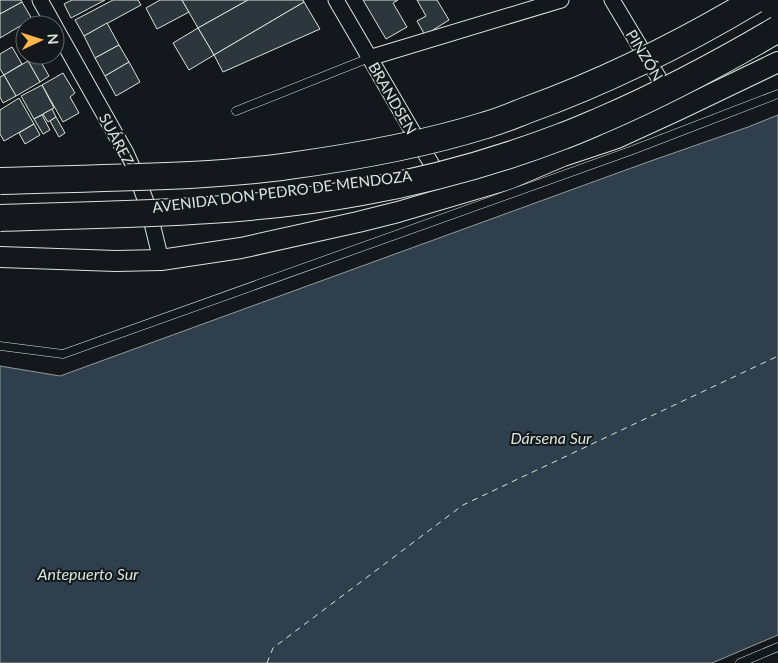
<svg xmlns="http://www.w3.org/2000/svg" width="778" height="663" font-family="Lato,sans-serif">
  <rect width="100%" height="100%" fill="#14181c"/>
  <path fill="#2f3f4d" stroke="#939e99" d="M 778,115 L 778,635 L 712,663 L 0,663 L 0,366 L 60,376 L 645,163 L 748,127 Z"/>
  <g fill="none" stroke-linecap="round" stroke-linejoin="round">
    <path stroke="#d8e6dc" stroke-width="1" stroke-dasharray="6 5" stroke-linecap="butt" d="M 267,663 L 273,648 L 463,505 L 778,356"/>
  </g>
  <g fill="#2c363c" stroke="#d8e6dc">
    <path d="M 0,0 L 21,0 L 22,2 L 0,14 Z"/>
    <path d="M 72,0 L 105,0 L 71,18 L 64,4 Z"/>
    <path d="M 113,0 L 138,0 L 141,5 L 84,36 L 75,20 Z"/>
    <path d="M 160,0 L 182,0 L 189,12 L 157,29 L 146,8 Z"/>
    <path d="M 182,0 L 248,0 L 198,28 Z"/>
    <path d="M 248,0 L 303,0 L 304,2 L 214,55 L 198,28 Z"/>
    <path d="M 363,0 L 398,0 L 393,3 L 407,27 L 386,39 Z"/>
    <path d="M 417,0 L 437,0 L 449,20 L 425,35 L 417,21 L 426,16 Z"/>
    <path d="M 22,2 L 32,19 L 0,38 L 0,14 Z"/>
    <path d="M 304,2 L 320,29 L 223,72 L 214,55 Z"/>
    <path d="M 107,23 L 119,45 L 95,58 L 84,36 Z"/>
    <path d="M 198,28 L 214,55 L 189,70 L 173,43 Z"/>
    <path d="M 119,45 L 129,62 L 105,76 L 95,58 Z"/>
    <path d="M 12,47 L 22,64 L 4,75 L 0,69 L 0,54 Z"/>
    <path d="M 37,55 L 49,76 L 40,82 L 28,61 Z"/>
    <path d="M 28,61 L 40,82 L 16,96 L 4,75 Z"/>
    <path d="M 129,62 L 140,82 L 116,96 L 105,76 Z"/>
    <path d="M 63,73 L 75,93 L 70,97 L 79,113 L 63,122 L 42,85 Z"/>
    <path d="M 4,75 L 16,96 L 3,103 L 0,97 L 0,77 Z"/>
    <path d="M 42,85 L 54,108 L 34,119 L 21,96 Z"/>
    <path d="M 19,98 L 34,124 L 4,141 L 0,134 L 0,110 Z"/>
    <path d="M 52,109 L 56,117 L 48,122 L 43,114 Z"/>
    <path d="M 42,115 L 50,130 L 43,134 L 34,119 Z"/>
    <path d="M 56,117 L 65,133 L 59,137 L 50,121 Z"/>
    <path d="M 34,124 L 40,135 L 25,144 L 19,133 Z"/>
  </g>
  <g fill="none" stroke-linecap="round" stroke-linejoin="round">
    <g stroke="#d8e6dc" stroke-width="9">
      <g id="lane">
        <path d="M 236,111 L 369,58"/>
        <path d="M 0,346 L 63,354 L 630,151 L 778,94"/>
        <path d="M 740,663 L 778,647"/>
      </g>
    </g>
    <g stroke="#d8e6dc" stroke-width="17">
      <g id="street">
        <path d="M 40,0 L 54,25"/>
        <path d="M 336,0 L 442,182"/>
        <path d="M 612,0 L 669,95"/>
        <path d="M 55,27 L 126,153 L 138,180 L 148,207 L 161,260"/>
        <path d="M 369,58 L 561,0"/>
      </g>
    </g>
    <g stroke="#d8e6dc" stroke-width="22">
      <path id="secondary" d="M 0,257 L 116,261 L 161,260 L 241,248 L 358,222 L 398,212 L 509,179 L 563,156 L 617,138 L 678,110 L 778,62"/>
    </g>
    <use href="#lane" stroke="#14181c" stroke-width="8"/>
    <use href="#street" stroke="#14181c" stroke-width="15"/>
    <use href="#secondary" stroke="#14181c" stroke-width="20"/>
    <g stroke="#d8e6dc" stroke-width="28" stroke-linecap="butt">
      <g id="highway-bridge">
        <path d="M 0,181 C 63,179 127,178 190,175 C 223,173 256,171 289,166 C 355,157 422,145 486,125 C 500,121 514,115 527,110 C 607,81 683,43 755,0"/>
        <path d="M 0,218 C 121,214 243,214 362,192 C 430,180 498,161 563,136 C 577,131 590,125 604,119 C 664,93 722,62 778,29"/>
      </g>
    </g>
    <use href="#highway-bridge" stroke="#14181c" stroke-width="26"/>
  </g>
  <g text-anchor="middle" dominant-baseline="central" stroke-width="4" stroke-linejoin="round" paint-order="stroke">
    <g font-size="15" fill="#d8e6dc" stroke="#14181c">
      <text transform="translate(645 55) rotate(59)">PINZÓN</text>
      <text transform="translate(393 98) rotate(60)">BRANDSEN</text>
      <text transform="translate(117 139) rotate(62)">SUÁREZ</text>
      <text transform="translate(282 191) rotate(-7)">AVENIDA DON PEDRO DE MENDOZA</text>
    </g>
    <g font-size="16" font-style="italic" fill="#d8e6dc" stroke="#14181c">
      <text x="551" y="437">Dársena Sur</text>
      <text x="88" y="573">Antepuerto Sur</text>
    </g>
  </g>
  <g transform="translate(40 40) rotate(86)"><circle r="24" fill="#14181c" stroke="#626a69"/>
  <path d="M0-4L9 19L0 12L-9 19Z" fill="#ffb74d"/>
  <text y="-8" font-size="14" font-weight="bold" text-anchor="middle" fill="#d8e6dc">N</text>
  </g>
</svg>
